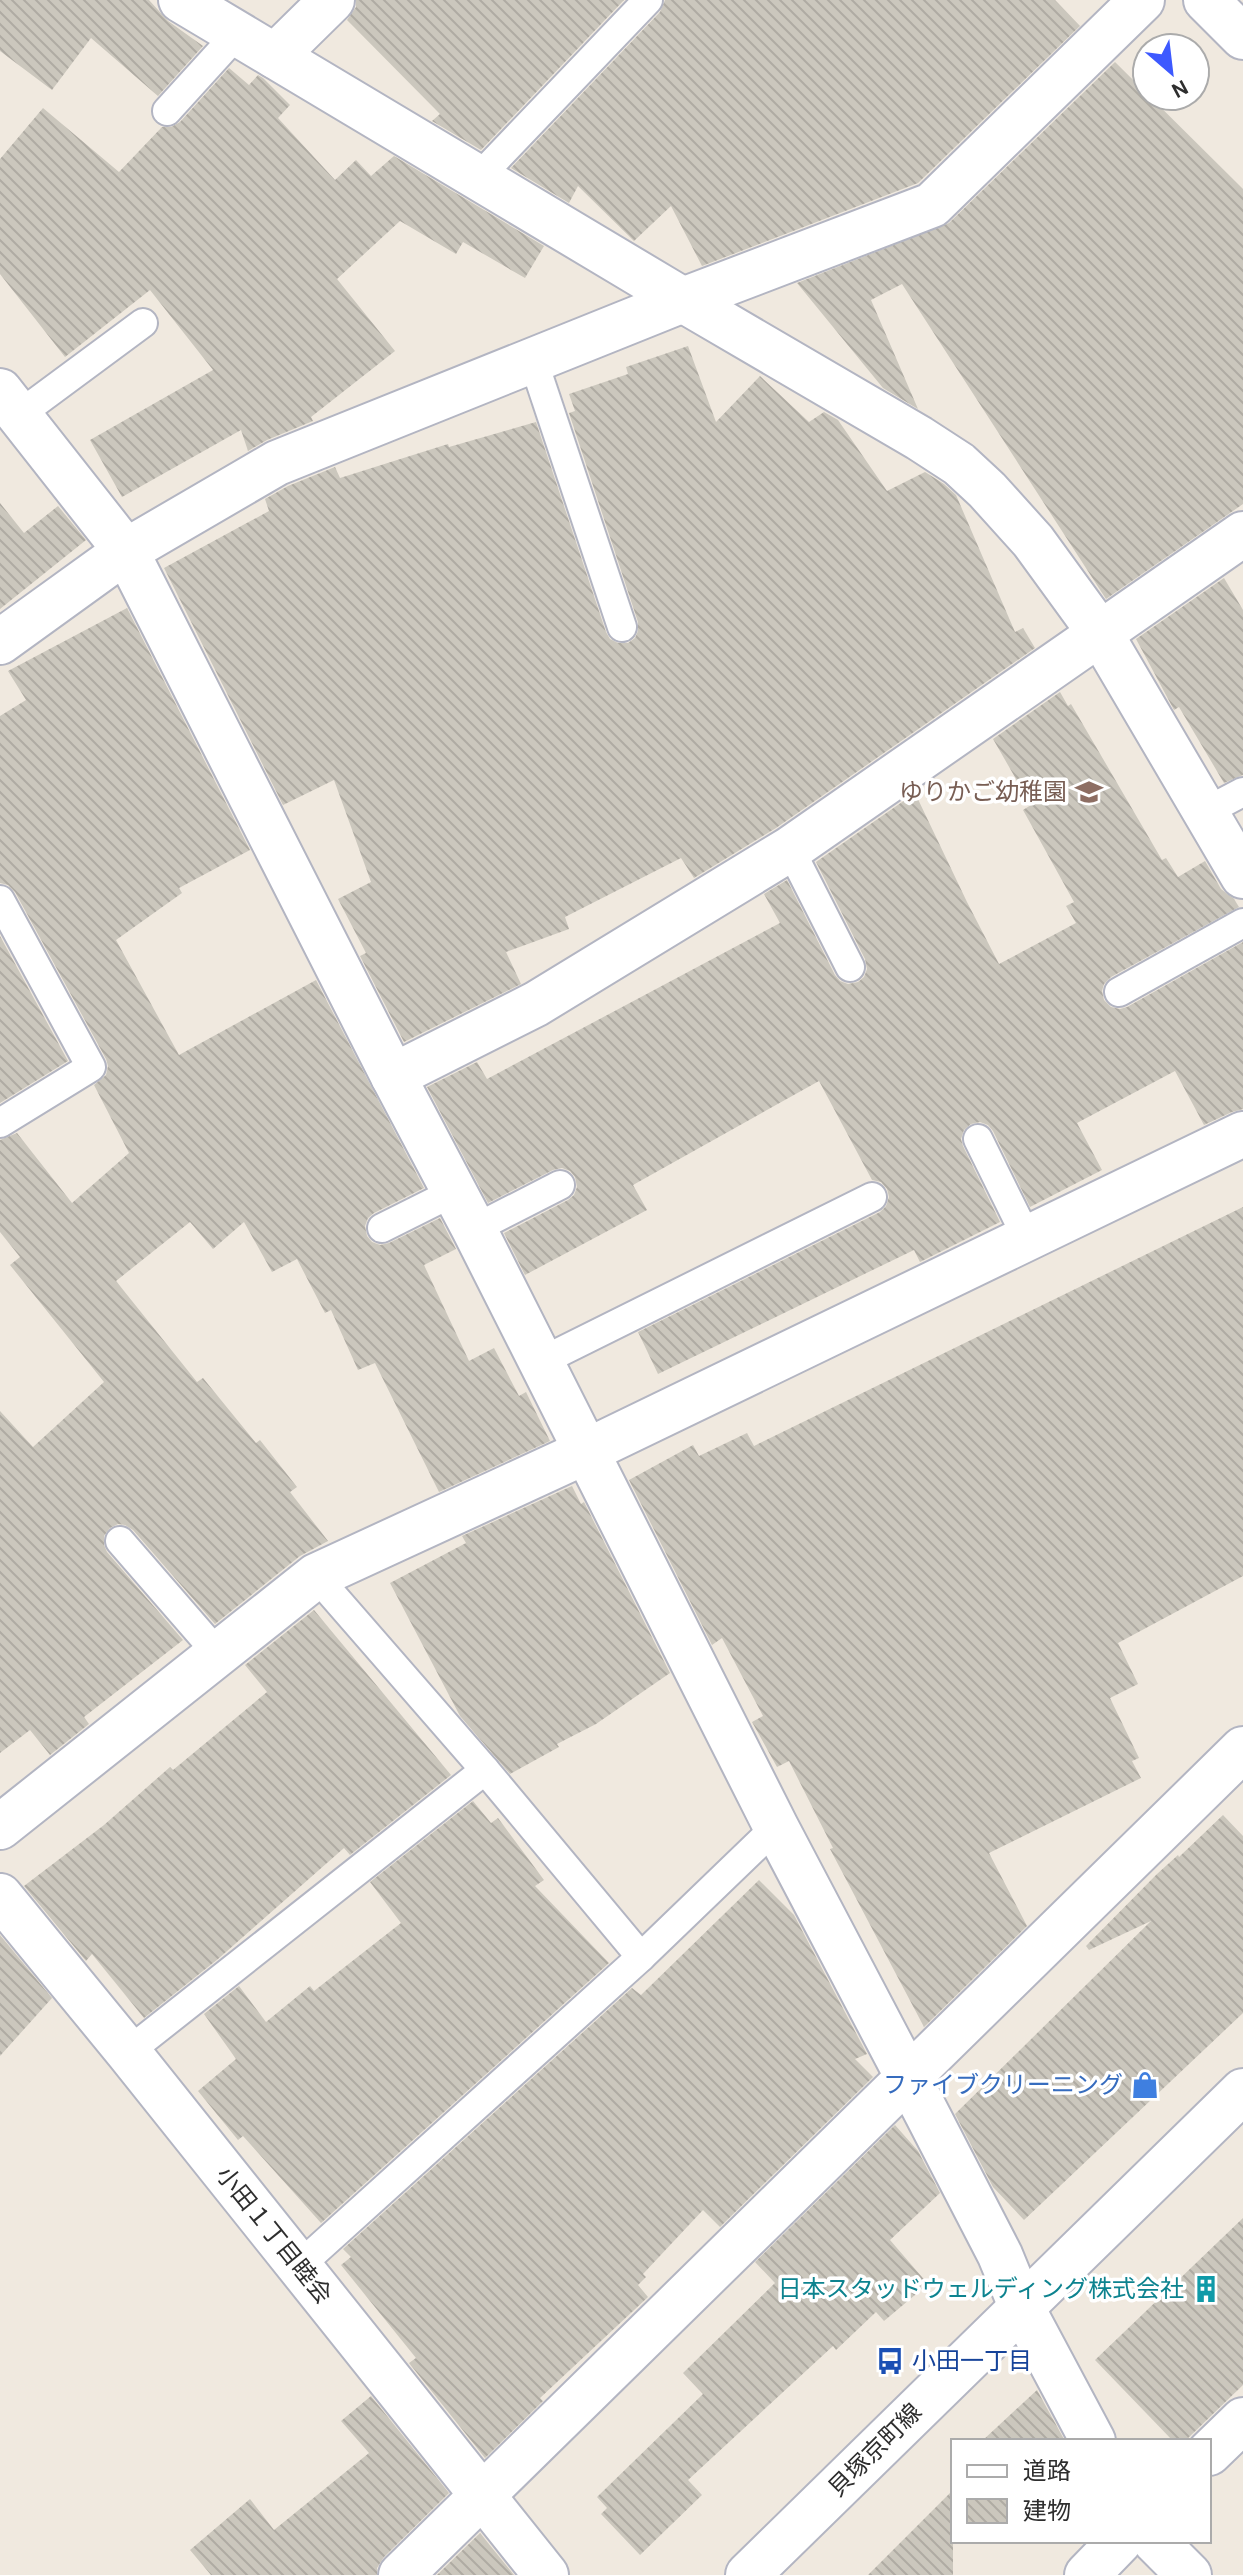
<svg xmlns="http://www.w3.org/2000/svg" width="1243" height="2575" font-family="Karla,'Noto Sans JP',sans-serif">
  <defs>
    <pattern id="building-back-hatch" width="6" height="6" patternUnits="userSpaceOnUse" patternTransform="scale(2)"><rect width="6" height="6" fill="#cbc7bd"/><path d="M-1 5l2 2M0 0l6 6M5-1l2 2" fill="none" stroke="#afaba3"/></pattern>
  </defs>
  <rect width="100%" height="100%" fill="#f0e9df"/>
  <g fill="url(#building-back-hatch)">
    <path d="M 0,0 L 149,0 L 168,21 L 203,46 L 158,96 L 91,38 L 52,90 L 0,51 Z"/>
    <path d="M 356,0 L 624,0 L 481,150 L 432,121 L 440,114 L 347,20 L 356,7 Z"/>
    <path d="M 665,0 L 1055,0 L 1080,26 L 918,183 L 702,266 L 671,206 L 634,241 L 578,186 L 569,203 L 511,168 L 660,12 Z"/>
    <path d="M 1115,62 L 1243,189 L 1243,504 L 1106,599 L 902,284 L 871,300 L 918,409 L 883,388 L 797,283 L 949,223 Z"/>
    <path d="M 229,68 L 249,85 L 258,75 L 263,78 L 290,105 L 278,118 L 335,180 L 356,160 L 371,176 L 394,156 L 544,246 L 525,278 L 463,242 L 456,254 L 400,221 L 337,279 L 395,351 L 311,417 L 313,421 L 267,440 L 248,451 L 241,430 L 122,497 L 90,440 L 213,370 L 150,290 L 65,357 L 0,274 L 0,159 L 43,108 L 119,172 L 162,127 L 171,127 L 180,122 Z"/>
    <path d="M 688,346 L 716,422 L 760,376 L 809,422 L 824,412 L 838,420 L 887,491 L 925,472 L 944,484 L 956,495 L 1015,632 L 1023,628 L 1035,648 L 776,828 L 694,878 L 681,858 L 565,917 L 569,929 L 506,952 L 521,984 L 404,1042 L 360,956 L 366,953 L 338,899 L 371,882 L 334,780 L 283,805 L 164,568 L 269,511 L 265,499 L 288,486 L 335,467 L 340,478 L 448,444 L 449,447 L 536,422 L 606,632 L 610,639 L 618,643 L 628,643 L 635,638 L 638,631 L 638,622 L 569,413 L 575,411 L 569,394 L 628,374 L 626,367 Z"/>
    <path d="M 0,503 L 24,533 L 58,506 L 86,540 L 0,609 Z"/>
    <path d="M 1224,578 L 1243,610 L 1243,775 L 1224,783 L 1179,707 L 1174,710 L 1136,639 Z"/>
    <path d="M 127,608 L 250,850 L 179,888 L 182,893 L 116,940 L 179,1055 L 316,980 L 424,1188 L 374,1213 L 368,1218 L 365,1226 L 367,1236 L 372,1242 L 380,1245 L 389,1243 L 440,1218 L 456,1249 L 424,1265 L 469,1361 L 494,1348 L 519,1396 L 526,1392 L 550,1441 L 439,1492 L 375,1363 L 358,1370 L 331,1310 L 325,1313 L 297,1259 L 272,1272 L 244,1222 L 213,1249 L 190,1222 L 116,1281 L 197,1382 L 203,1378 L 256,1443 L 260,1440 L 297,1487 L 290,1492 L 328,1541 L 300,1556 L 215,1624 L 133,1530 L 125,1525 L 118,1524 L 110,1528 L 104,1536 L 104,1545 L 107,1552 L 183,1640 L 84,1717 L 89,1724 L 50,1755 L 30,1730 L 0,1753 L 0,1411 L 33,1447 L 104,1382 L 10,1265 L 20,1257 L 0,1232 L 0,1140 L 17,1133 L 72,1203 L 129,1153 L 94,1085 L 106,1075 L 108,1066 L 106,1059 L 15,892 L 8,885 L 0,883 L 0,716 L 26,700 L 8,671 Z"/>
    <path d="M 1060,692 L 1068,706 L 1071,704 L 1162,860 L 1166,858 L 1178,877 L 1205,861 L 1221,889 L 1234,899 L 1239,907 L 1111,977 L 1104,984 L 1102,991 L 1104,1000 L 1111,1007 L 1120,1009 L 1127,1007 L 1243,942 L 1243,1109 L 1232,1112 L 1204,1125 L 1175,1071 L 1077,1123 L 1102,1170 L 1030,1207 L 993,1131 L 988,1125 L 980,1122 L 971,1124 L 964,1130 L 961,1139 L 963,1146 L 1000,1222 L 920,1262 L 914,1250 L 658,1374 L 638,1332 L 880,1212 L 886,1206 L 889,1197 L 887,1189 L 881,1182 L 872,1180 L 819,1081 L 633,1185 L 647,1210 L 525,1275 L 504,1233 L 568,1200 L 574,1195 L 577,1187 L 575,1177 L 570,1171 L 562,1168 L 553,1170 L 488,1203 L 427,1087 L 477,1062 L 487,1079 L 780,923 L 764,894 L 787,880 L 835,975 L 840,981 L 848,984 L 858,982 L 864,977 L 867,969 L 865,959 L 816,862 L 915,793 L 967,902 L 999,964 L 1076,923 L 1066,906 L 1074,902 L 1023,810 L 1031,805 L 993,739 Z"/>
    <path d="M 0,936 L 68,1061 L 0,1103 Z"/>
    <path d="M 1243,1207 L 1243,1576 L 1118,1643 L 1138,1684 L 1110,1698 L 1139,1758 L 1132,1761 L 1141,1778 L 989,1853 L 1027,1926 L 924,2027 L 830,1849 L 833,1848 L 789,1761 L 777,1767 L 752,1722 L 763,1716 L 722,1638 L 712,1645 L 629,1480 L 693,1445 L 699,1456 L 747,1433 L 754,1446 Z"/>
    <path d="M 572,1486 L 581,1504 L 584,1502 L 670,1673 L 596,1724 L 557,1744 L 559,1747 L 510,1774 L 460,1716 L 390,1583 L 466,1543 L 462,1536 Z"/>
    <path d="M 314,1610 L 451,1775 L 350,1855 L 344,1848 L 218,1959 L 144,2018 L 92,1954 L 86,1961 L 24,1886 L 104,1825 L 170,1767 L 173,1770 L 267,1692 L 245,1665 Z"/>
    <path d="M 473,1801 L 491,1823 L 498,1818 L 544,1880 L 535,1886 L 609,1963 L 321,2223 L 243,2136 L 238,2140 L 198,2091 L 236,2059 L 204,2014 L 239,1986 L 266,2022 L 310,1986 L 314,1991 L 401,1923 L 370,1882 Z"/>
    <path d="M 1223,1815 L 1243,1836 L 1243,2013 L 1024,2220 L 993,2187 L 955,2114 L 1151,1921 L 1089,1950 L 1086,1946 L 1157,1874 L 1178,1855 L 1179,1857 Z"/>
    <path d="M 759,1880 L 794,1915 L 867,2054 L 855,2059 L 873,2077 L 720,2227 L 703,2210 L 643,2274 L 646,2277 L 638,2285 L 648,2297 L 540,2398 L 543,2401 L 485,2458 L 409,2363 L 416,2358 L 341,2265 L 351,2257 L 343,2249 L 632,1988 L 641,1995 Z"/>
    <path d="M 0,1935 L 52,1998 L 0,2056 Z"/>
    <path d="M 895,2125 L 918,2151 L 940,2193 L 890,2240 L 928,2284 L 884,2321 L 876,2312 L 836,2350 L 833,2346 L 688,2480 L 702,2495 L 640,2555 L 601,2514 L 607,2508 L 597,2497 L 703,2394 L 683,2373 L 775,2283 L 755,2262 Z"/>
    <path d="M 1243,2218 L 1243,2385 L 1185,2441 L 1173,2441 L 1095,2360 Z"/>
    <path d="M 1037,2390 L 1065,2441 L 982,2441 Z"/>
    <path d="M 371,2396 L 449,2493 L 384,2557 L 377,2568 L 377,2575 L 211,2575 L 190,2550 L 250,2499 L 274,2530 L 369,2453 L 341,2421 Z"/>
    <path d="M 953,2490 L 953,2575 L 868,2575 Z"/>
    <path d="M 480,2533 L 514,2575 L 437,2575 Z"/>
  </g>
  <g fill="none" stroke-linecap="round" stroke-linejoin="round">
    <g stroke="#b3b5c2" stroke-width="32">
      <g id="service">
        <path d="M 167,111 L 237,34"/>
        <path d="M 478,178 L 648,0"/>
        <path d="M 533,360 L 622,627"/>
        <path d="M 20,414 L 143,323"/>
        <path d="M 1205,812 L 1243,792"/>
        <path d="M 790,849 L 850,967"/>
        <path d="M 0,900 L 91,1067 L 0,1123"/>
        <path d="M 1119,992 L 1243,923"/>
        <path d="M 978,1139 L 1027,1238"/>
        <path d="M 382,1228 L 454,1192"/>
        <path d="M 474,1229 L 560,1185"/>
        <path d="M 540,1362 L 872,1197"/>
        <path d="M 120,1541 L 219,1655"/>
        <path d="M 316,1576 L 485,1770 L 641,1957"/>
        <path d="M 128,2052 L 485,1770"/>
        <path d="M 299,2266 L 641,1957 L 776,1827"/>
      </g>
    </g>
    <g stroke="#b3b5c2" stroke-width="48">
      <g id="minor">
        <path d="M 181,0 L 683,300 L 919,438 L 959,464 L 987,490 L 1033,541 L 1100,633 L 1243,876"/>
        <path d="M 275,56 L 332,0"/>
        <path d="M 0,391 L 126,551 L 393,1076 L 474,1229 L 776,1827 L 924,2108 L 1000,2255 L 1021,2306 L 1093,2441"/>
        <path d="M 0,642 L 126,551 L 277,463 L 683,300 L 932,205 L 1142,0"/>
        <path d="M 393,1076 L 536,1004 L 790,849 L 1243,534"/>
        <path d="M 0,1827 L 316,1576 L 585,1452 L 1243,1134"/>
        <path d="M 0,1896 L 128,2052 L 546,2575"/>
        <path d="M 1209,2453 L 1243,2420"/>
        <path d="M 1155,2541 L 1189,2575"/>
        <path d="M 401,2575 L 1243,1749"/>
        <path d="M 1087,2575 L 1120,2541"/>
      </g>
    </g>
    <g stroke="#b3b5c2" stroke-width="48">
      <g id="tertiary">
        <path d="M 1206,0 L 1243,37"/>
        <path d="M 748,2575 L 1243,2091"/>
      </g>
    </g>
    <use href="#service" stroke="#fff" stroke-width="28"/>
    <use href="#minor" stroke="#fff" stroke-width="44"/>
    <use href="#tertiary" stroke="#fff" stroke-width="44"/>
  </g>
  <defs>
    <g id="school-bare" transform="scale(2.16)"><path d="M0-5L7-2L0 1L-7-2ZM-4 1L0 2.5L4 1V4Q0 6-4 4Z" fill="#8d6e63" stroke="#fff" stroke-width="2.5" paint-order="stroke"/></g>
    <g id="shop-bare" transform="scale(2.16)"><path d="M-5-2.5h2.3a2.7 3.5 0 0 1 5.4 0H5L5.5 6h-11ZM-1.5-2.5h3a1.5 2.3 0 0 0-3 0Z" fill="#3f7fe0" stroke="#fff" stroke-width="2.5" paint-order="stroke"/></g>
    <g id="building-bare" transform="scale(2.16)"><path d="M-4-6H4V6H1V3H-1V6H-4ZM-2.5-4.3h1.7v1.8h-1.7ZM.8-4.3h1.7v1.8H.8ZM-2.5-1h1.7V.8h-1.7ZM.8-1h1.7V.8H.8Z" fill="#0f9aa8" stroke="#fff" stroke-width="2.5" paint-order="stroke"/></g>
    <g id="bus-bare" transform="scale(2.16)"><path d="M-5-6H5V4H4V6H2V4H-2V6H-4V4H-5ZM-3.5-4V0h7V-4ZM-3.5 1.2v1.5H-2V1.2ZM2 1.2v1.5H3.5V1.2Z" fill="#1a4fb4" stroke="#fff" stroke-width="2.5" paint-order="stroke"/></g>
  </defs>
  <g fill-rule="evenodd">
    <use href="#school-bare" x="1089" y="792"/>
    <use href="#shop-bare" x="1145" y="2085"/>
    <use href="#building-bare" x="1206" y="2289"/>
    <use href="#bus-bare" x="890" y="2361"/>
  </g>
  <g text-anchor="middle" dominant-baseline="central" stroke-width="7" stroke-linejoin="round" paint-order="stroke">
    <g font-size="24" fill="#785e54" stroke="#fff" text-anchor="end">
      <text x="1067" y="792">ゆりかご幼稚園</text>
    </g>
    <g font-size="24" fill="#366cbe" stroke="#fff" text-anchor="end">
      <text x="1123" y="2085">ファイブクリーニング</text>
    </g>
    <g font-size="24" fill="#2e2e2e" stroke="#fff">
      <text transform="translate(274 2235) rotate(51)">小田１丁目睦会</text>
      <text transform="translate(875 2450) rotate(-45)">貝塚京町線</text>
    </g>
    <g font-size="24" fill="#0d838f" stroke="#fff" text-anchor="end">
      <text x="1184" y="2289">日本スタッドウェルディング株式会社</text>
    </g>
    <g font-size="24" fill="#164399" stroke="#fff" text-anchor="start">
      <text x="912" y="2361">小田一丁目</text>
    </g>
  </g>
  <rect x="951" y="2439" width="260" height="104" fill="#ffffff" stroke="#ababab" stroke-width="2"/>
  <rect x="967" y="2465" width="40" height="12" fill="#ffffff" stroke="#ababab" stroke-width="2"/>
  <text x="1023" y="2479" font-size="24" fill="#2e2e2e">道路</text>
  <rect x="967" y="2499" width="40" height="24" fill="url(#building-back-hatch)" stroke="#ababab" stroke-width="2"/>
  <text x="1023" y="2519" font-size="24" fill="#2e2e2e">建物</text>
  <g transform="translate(1171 72) rotate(152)"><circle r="38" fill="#ffffff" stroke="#ababab" stroke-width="2"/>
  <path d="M0-6L14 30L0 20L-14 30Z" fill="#3d59ff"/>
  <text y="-12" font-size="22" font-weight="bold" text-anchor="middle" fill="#2e2e2e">N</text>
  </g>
</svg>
